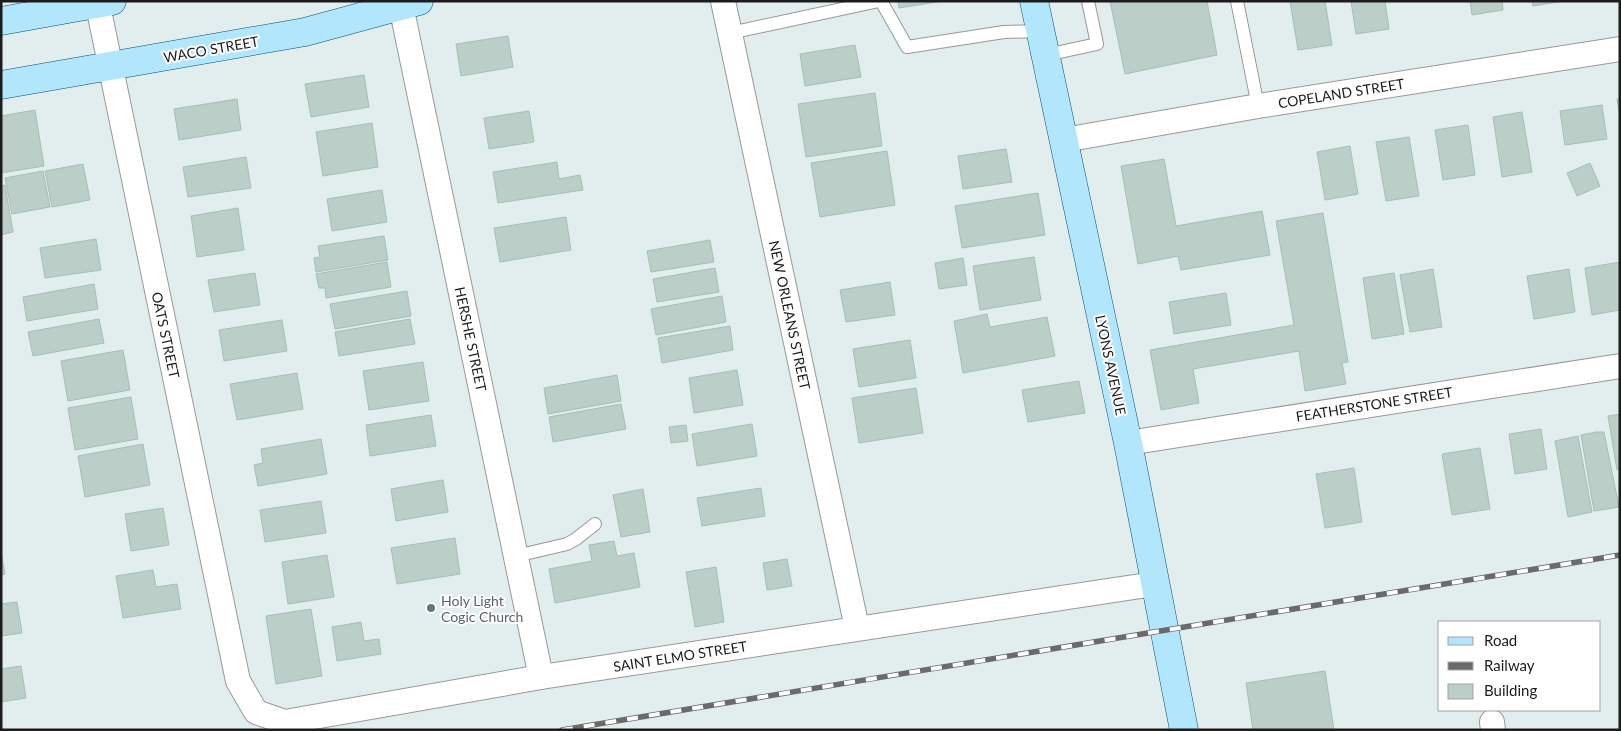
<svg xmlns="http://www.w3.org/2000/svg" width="1621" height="731" font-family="Lato,sans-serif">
  <rect width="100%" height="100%" fill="#e1eeed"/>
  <g fill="#bbcec8" stroke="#a3c0b7">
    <path d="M 898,1 L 943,1 L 899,8 Z"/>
    <path d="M 1110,1 L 1207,1 L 1217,55 L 1125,74 Z"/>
    <path d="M 1290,1 L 1325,1 L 1332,45 L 1298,50 Z"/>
    <path d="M 1351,1 L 1385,1 L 1389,29 L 1356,34 Z"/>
    <path d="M 1470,1 L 1502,1 L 1503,10 L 1472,15 Z"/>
    <path d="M 1532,1 L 1564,1 L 1533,6 Z"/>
    <path d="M 508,36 L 513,67 L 461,76 L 456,44 Z"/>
    <path d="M 855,45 L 861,77 L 805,86 L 800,54 Z"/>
    <path d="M 364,75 L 369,107 L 311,117 L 305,84 Z"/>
    <path d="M 875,93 L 882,146 L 806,157 L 798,104 Z"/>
    <path d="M 237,99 L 241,130 L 179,140 L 174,109 Z"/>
    <path d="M 1617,99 L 1620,99 L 1620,117 Z"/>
    <path d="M 1602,105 L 1607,139 L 1565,145 L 1560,111 Z"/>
    <path d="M 35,110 L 44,166 L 1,173 L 1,116 Z"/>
    <path d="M 529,111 L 534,142 L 489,149 L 484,118 Z"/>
    <path d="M 1522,112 L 1532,172 L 1502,177 L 1493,117 Z"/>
    <path d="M 372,123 L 378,167 L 323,176 L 316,132 Z"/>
    <path d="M 1468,125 L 1475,175 L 1443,180 L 1435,130 Z"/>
    <path d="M 1409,137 L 1419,196 L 1386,201 L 1376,142 Z"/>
    <path d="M 1350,146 L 1358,194 L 1325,200 L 1317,152 Z"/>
    <path d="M 1006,149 L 1012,182 L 963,189 L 958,156 Z"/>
    <path d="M 887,151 L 895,205 L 820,217 L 811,163 Z"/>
    <path d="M 246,157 L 251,188 L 188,197 L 183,167 Z"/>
    <path d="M 1164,159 L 1176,226 L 1262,211 L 1270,255 L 1181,270 L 1178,256 L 1138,264 L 1121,166 Z"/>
    <path d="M 557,162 L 559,179 L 580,175 L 583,190 L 498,203 L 493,172 Z"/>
    <path d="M 1590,163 L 1600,186 L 1577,196 L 1567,173 Z"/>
    <path d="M 83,164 L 90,200 L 52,207 L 45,171 Z"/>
    <path d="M 43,171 L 50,207 L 12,214 L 5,178 Z"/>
    <path d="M 5,185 L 13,232 L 1,235 L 1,186 Z"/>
    <path d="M 382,190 L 387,222 L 332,231 L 327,199 Z"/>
    <path d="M 1038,193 L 1045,235 L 962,248 L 955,206 Z"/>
    <path d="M 238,208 L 244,250 L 197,257 L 191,216 Z"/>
    <path d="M 1323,213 L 1348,362 L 1342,363 L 1346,384 L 1305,391 L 1299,351 L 1193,369 L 1199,403 L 1161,410 L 1150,350 L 1294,325 L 1276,221 Z"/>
    <path d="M 566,217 L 571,250 L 500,262 L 494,228 Z"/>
    <path d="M 384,236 L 388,260 L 316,272 L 314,258 L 320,257 L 318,246 Z"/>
    <path d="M 96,239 L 101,270 L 45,278 L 40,248 Z"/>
    <path d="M 710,240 L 714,262 L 651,272 L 647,251 Z"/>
    <path d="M 1034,257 L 1041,300 L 980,310 L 973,266 Z"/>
    <path d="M 963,258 L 967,285 L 939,289 L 935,263 Z"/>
    <path d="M 387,262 L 391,287 L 326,298 L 325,288 L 319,288 L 316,274 Z"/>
    <path d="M 1620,262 L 1620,310 L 1592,315 L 1585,268 Z"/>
    <path d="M 715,268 L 719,292 L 657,302 L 653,279 Z"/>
    <path d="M 1433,269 L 1442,327 L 1410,332 L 1400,275 Z"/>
    <path d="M 1569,269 L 1575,312 L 1534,319 L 1527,276 Z"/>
    <path d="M 255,273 L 260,305 L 214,312 L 208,280 Z"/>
    <path d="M 1394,273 L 1404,334 L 1372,339 L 1363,278 Z"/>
    <path d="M 890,282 L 895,315 L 846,322 L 840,290 Z"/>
    <path d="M 94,284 L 98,309 L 27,321 L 23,297 Z"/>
    <path d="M 407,291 L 411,316 L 335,329 L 330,304 Z"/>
    <path d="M 1226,293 L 1231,325 L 1174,334 L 1169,302 Z"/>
    <path d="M 722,296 L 726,322 L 656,335 L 651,309 Z"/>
    <path d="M 987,314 L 990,327 L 1047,317 L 1055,356 L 963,373 L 954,321 Z"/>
    <path d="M 99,319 L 104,343 L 33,356 L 28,332 Z"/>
    <path d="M 410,319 L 415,344 L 339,356 L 335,332 Z"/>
    <path d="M 282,320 L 287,351 L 224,361 L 219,330 Z"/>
    <path d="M 730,326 L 733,350 L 662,363 L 658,338 Z"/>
    <path d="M 910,340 L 916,378 L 859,387 L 853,349 Z"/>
    <path d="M 123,350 L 130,390 L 68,401 L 61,361 Z"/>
    <path d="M 423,362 L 429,401 L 369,410 L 363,371 Z"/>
    <path d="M 737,370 L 743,405 L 694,413 L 689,378 Z"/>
    <path d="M 297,373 L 303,409 L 237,420 L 230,384 Z"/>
    <path d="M 617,375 L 621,401 L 548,414 L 544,388 Z"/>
    <path d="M 1079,381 L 1085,413 L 1028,422 L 1022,390 Z"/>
    <path d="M 916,388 L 923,433 L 859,443 L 852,398 Z"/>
    <path d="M 131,397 L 138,439 L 75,450 L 68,408 Z"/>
    <path d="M 621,404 L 626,429 L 553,442 L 549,417 Z"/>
    <path d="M 1620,414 L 1620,470 L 1617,470 L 1608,416 Z"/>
    <path d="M 431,415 L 436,446 L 370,456 L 366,425 Z"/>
    <path d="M 752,424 L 757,456 L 697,466 L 692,434 Z"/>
    <path d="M 686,425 L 688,441 L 671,443 L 669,427 Z"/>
    <path d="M 1541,429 L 1547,469 L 1515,474 L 1509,434 Z"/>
    <path d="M 1596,432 L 1604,432 L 1619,507 L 1594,511 L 1581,435 Z"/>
    <path d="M 1578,436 L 1592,512 L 1568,517 L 1555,441 Z"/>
    <path d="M 321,439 L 327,474 L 258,486 L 254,465 L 263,463 L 261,449 Z"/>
    <path d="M 143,444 L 150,485 L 85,497 L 78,456 Z"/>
    <path d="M 1480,448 L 1490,509 L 1452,515 L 1442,454 Z"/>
    <path d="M 1354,468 L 1362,522 L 1325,528 L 1316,474 Z"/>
    <path d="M 443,480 L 448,512 L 396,521 L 391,489 Z"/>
    <path d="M 761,488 L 765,516 L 702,526 L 697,498 Z"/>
    <path d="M 643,489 L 650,532 L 621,537 L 613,495 Z"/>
    <path d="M 321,501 L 326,533 L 265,542 L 260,510 Z"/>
    <path d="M 163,508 L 169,545 L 131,551 L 125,514 Z"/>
    <path d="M 455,538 L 460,574 L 397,584 L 391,548 Z"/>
    <path d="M 614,541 L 617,556 L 634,553 L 640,587 L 555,603 L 549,569 L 592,561 L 589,545 Z"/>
    <path d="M 1,553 L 5,574 L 1,575 Z"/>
    <path d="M 327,555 L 334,597 L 288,604 L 282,562 Z"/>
    <path d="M 787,559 L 792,586 L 767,590 L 763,563 Z"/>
    <path d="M 716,567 L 724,622 L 695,627 L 686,572 Z"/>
    <path d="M 153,570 L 156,587 L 177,584 L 181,609 L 123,618 L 116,576 Z"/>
    <path d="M 17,602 L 22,633 L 1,636 L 1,604 Z"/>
    <path d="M 311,609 L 322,676 L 276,684 L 266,616 Z"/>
    <path d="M 361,622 L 364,641 L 379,639 L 381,654 L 337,661 L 332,627 Z"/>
    <path d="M 21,666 L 26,698 L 1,702 L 1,669 Z"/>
    <path d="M 1325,671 L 1334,730 L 1253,730 L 1246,683 Z"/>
  </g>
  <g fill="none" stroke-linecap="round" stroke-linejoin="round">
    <g stroke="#999" stroke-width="14">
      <g id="lane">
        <path d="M 881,1 L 907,47 L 1004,32 L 1039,31"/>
        <path d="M 1237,1 L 1258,106"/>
        <path d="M 730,33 L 879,1"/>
        <path d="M 1046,55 L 1097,44 L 1088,1"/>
        <path d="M 516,556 L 567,544 L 576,539 L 595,524"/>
      </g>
    </g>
    <g stroke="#999" stroke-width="26">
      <g id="street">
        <path d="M 97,1 L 238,681 L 256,712 L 285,722 L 541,677 L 1154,584"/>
        <path d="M 400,1 L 541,677"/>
        <path d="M 723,1 L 857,628"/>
        <path d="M 1064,140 L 1258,106 L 1620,49"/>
        <path d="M 1128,443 L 1620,366"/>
        <path d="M 1492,722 L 1493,730"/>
      </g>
    </g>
    <g stroke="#004d76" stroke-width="29">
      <g id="secondary">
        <path d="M 1034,1 L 1128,443 L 1184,730"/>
        <path d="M 1,21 L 112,1"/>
        <path d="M 1,85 L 305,32 L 419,1"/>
      </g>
    </g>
    <use href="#lane" stroke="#fff" stroke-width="12"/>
    <use href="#street" stroke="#fff" stroke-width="24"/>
    <use href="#secondary" stroke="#b2e6fc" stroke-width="28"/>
    <g stroke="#6a6a6a" stroke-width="5.5">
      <path id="rail" d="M 562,730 L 1620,555"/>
    </g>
    <use href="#rail" stroke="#fff" stroke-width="4" stroke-dasharray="11" stroke-linecap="butt"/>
  </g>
  <circle fill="#6b7280" stroke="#fff" stroke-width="2" cx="431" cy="608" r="5"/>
  <g text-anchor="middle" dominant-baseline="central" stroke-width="4" stroke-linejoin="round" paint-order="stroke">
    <g font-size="14" fill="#1c1c1c" stroke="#fff">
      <text transform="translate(211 49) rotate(-10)">WACO STREET</text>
      <text transform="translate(1341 93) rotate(-9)">COPELAND STREET</text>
      <text transform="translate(790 315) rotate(78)">NEW ORLEANS STREET</text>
      <text transform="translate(166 335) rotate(78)">OATS STREET</text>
      <text transform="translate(471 339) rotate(78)">HERSHE STREET</text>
      <text transform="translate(1111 365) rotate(78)">LYONS AVENUE</text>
      <text transform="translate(1374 404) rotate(-9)">FEATHERSTONE STREET</text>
      <text transform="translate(680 656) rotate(-9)">SAINT ELMO STREET</text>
    </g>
    <g font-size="14" fill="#5b616d" stroke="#fff" text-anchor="start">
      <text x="441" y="600">Holy Light<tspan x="441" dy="16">Cogic Church</tspan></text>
    </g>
  </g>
  <rect width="1621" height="731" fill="none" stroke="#1c1c1c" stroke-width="5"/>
  <rect x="1438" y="621" width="162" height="90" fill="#ffffff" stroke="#a4a4a4"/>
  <rect x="1448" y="637" width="25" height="8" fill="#b2e6fc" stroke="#a4a4a4"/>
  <text x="1484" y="646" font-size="15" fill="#1c1c1c">Road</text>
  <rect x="1448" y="662" width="25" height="8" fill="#6a6a6a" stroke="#a4a4a4"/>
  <text x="1484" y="671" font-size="15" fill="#1c1c1c">Railway</text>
  <rect x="1448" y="684" width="25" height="15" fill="#bbcec8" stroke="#a4a4a4"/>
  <text x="1484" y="696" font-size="15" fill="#1c1c1c">Building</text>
</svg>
